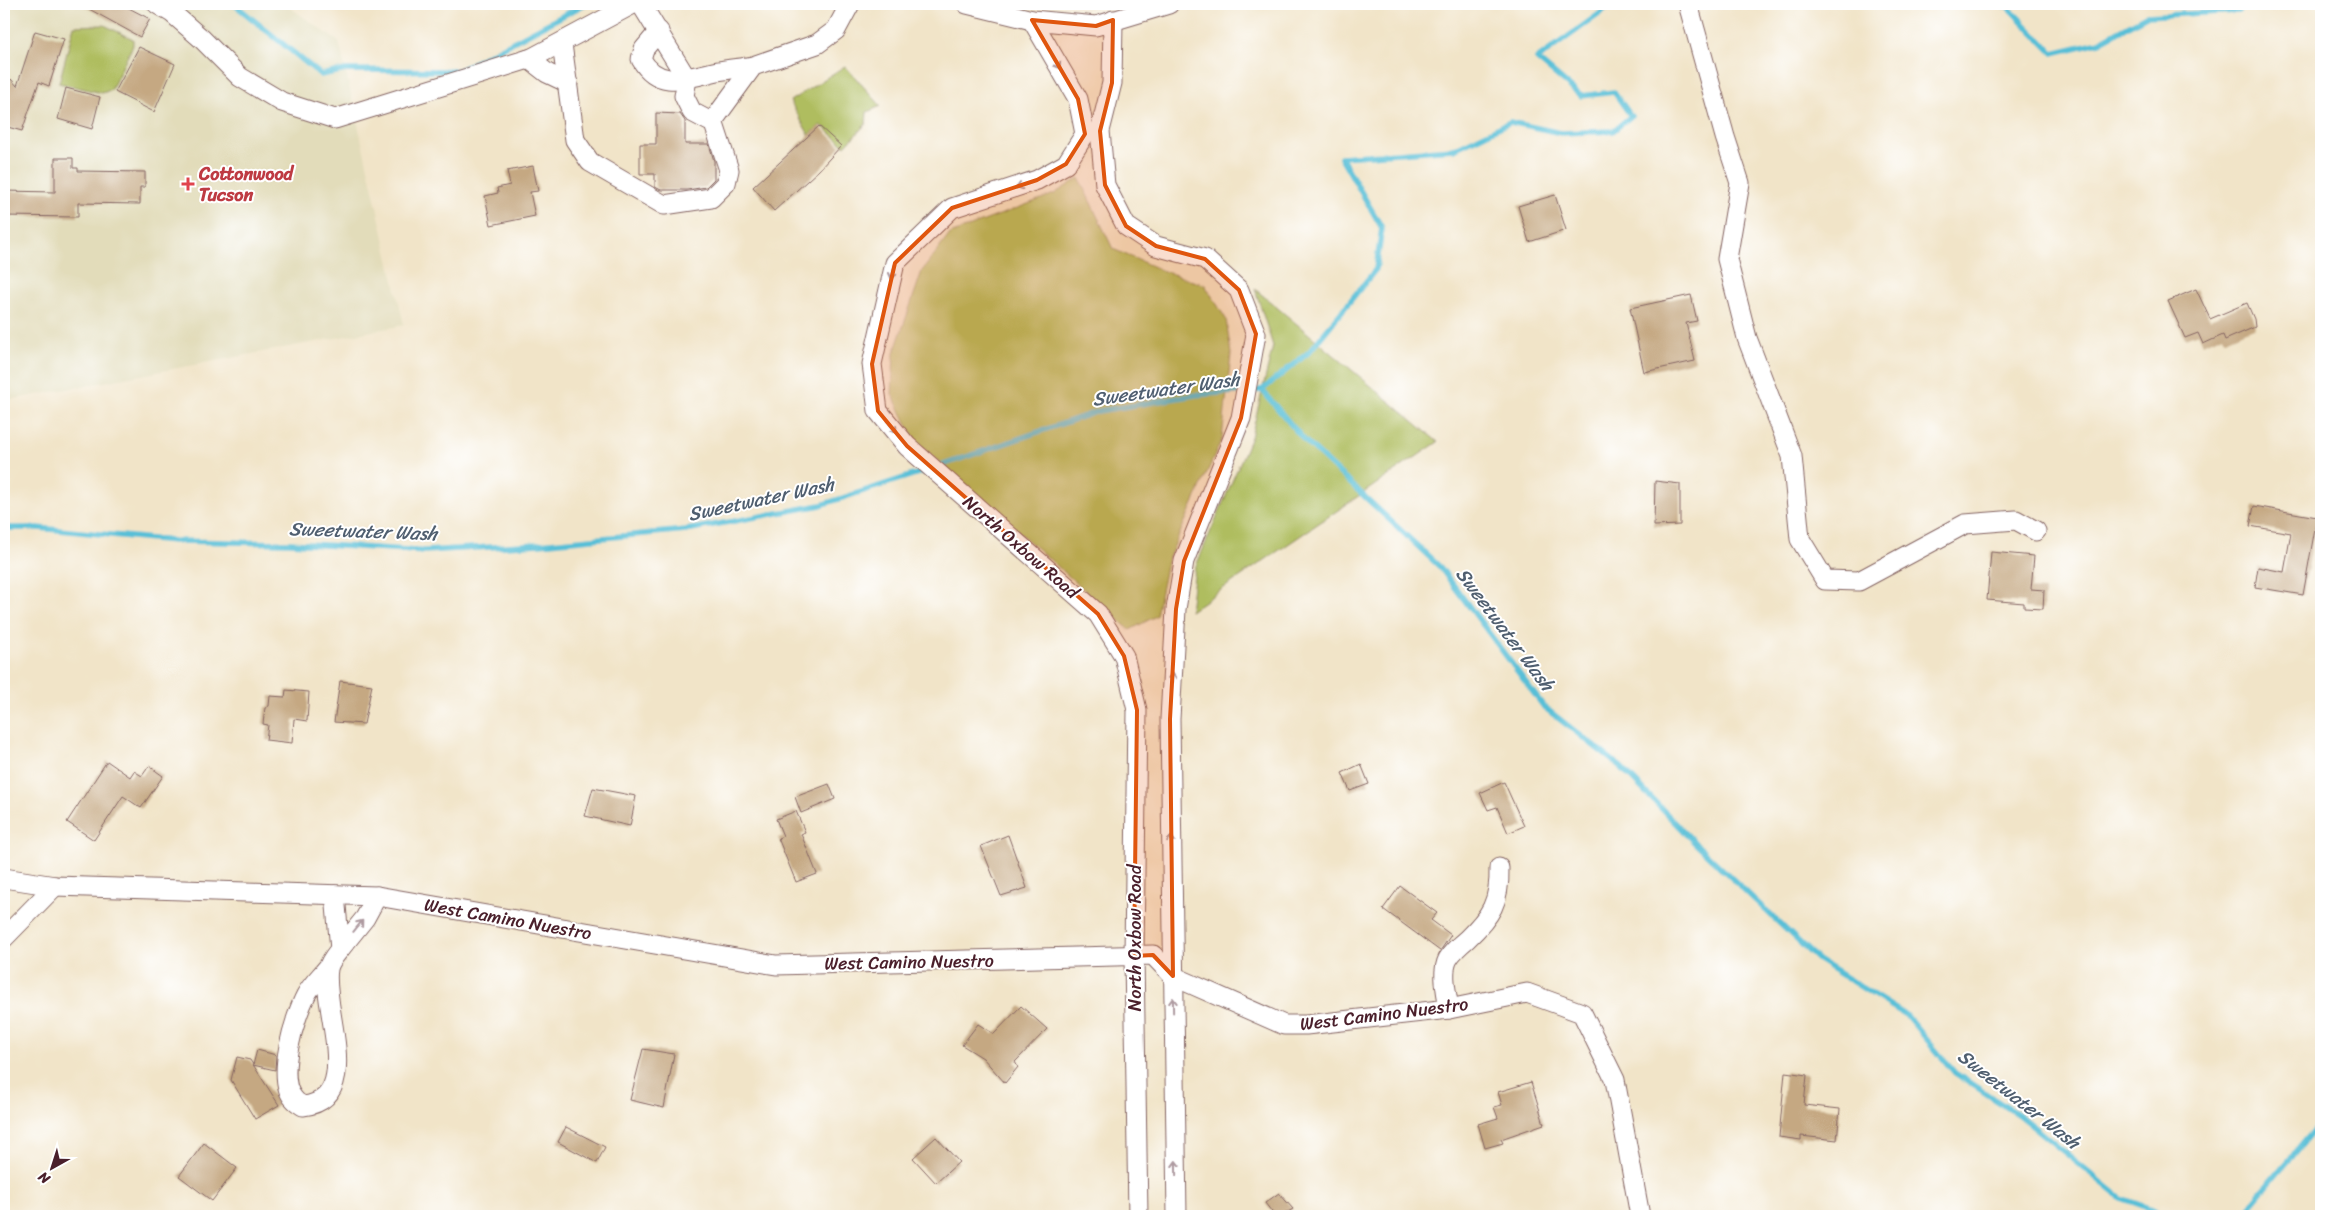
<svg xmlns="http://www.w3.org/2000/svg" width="2325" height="1220" font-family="Sriracha,sans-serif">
  <rect width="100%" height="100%" fill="#fff"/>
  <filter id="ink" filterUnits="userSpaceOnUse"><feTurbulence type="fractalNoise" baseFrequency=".02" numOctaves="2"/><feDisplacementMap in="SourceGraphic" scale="10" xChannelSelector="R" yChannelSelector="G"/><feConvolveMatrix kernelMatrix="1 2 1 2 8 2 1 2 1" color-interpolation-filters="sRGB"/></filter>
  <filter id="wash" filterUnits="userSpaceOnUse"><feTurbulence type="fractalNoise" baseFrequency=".0096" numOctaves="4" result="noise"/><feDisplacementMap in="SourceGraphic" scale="20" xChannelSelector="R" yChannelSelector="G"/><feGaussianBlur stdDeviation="1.12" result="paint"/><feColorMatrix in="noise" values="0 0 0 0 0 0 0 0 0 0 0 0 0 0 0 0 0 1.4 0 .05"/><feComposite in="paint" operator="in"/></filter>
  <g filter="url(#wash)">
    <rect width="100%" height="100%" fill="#f1e4c8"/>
    <path fill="#e2dcba" d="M 4,4 L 285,4 L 339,42 L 404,325 L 4,401 Z"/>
    <g fill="#afbd5f" stroke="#7c6e45">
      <path d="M 104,25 L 133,39 L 133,45 L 111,90 L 102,93 L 59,83 L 74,26 Z"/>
      <path d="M 845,66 L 881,106 L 867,112 L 866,124 L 845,146 L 821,125 L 809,135 L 790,101 Z"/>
      <path d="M 1079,178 L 1113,249 L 1161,270 L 1205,285 L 1226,319 L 1231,354 L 1222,439 L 1167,562 L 1156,616 L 1130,630 L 915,441 L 892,394 L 894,353 L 922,271 L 950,234 L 1054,194 Z"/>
      <path d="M 1255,289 L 1438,442 L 1190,611 L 1195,568 L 1251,437 L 1273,346 Z"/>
    </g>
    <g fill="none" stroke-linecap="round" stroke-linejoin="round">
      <g stroke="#59bfd7" stroke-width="5.5">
        <path d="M 234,4 L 321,75 L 346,70 L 458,71 L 585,4"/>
        <path d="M 1975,4 L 2007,6 L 2053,53 L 2099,42 L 2146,16 L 2238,11 L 2244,4"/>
        <path d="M 1262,390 L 1309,352 L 1376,269 L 1382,228 L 1341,157 L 1454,149 L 1510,122 L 1561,133 L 1613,131 L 1631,116 L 1614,92 L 1581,96 L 1537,59 L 1613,4"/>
        <path d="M 937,467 L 1099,411 L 1196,395 L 1262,390 L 1304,440 L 1440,567 L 1544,707 L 1621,767 L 1695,843 L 1818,960 L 1907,1016 L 1955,1073 L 2020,1116 L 2121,1198 L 2171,1216"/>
        <path d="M 4,528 L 38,528 L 174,541 L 290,543 L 425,551 L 539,544 L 686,530 L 821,505 L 928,470"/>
        <path d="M 2200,1216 L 2247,1210 L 2321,1122"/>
      </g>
    </g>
    <g id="blocks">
      <g fill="#c5a882">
        <path d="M 80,4 L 121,4 L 150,19 L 140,37 Z"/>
        <path d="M 35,31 L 64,39 L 49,86 L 39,82 L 22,131 L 4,126 L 4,93 L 11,79 L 17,86 Z"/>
        <path d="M 139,47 L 175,64 L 154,112 L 115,92 Z"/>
        <path d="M 66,88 L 100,97 L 92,129 L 58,119 Z"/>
        <path d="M 656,113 L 680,114 L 685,121 L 685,144 L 709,144 L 714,161 L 714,179 L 706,187 L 687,190 L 661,190 L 655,187 L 655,174 L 640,174 L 640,144 L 656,144 Z"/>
        <path d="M 819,126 L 841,146 L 819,170 L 774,211 L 753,187 Z"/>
        <path d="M 55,158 L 73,158 L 73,168 L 78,168 L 78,171 L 145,172 L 145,187 L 140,187 L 140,204 L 78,203 L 78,217 L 4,216 L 4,191 L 55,192 Z"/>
        <path d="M 533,166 L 538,191 L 530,192 L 535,216 L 491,225 L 485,196 L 498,193 L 497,188 L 510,185 L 507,171 Z"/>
        <path d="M 1555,195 L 1566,230 L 1529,242 L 1518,206 Z"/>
        <path d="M 2196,289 L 2210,319 L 2247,303 L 2254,319 L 2255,327 L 2225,340 L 2223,335 L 2203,344 L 2198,333 L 2185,338 L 2168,301 Z"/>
        <path d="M 1691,295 L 1697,321 L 1686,323 L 1695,361 L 1644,372 L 1630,308 Z"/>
        <path d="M 1655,481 L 1680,484 L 1680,525 L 1654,526 Z"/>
        <path d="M 2254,506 L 2317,517 L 2303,595 L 2255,587 L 2258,567 L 2284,572 L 2291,533 L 2250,526 Z"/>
        <path d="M 1991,552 L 2034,556 L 2031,589 L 2044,590 L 2043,609 L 2024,608 L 2024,603 L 1987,600 Z"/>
        <path d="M 340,681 L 372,685 L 364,724 L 334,722 Z"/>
        <path d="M 286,690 L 309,692 L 307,721 L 294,719 L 292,743 L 266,740 L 268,725 L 263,724 L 265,708 L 269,706 L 270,696 L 285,697 Z"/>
        <path d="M 107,761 L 130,777 L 134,771 L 142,776 L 149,766 L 163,776 L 141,808 L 123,796 L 94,840 L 67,822 Z"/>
        <path d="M 1361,764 L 1369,784 L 1350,791 L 1342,773 Z"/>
        <path d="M 1504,782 L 1524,826 L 1508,833 L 1497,807 L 1488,810 L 1480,793 Z"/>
        <path d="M 829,784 L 835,799 L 801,813 L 795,797 Z"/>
        <path d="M 593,788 L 636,796 L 630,826 L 585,816 Z"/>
        <path d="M 796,811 L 805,832 L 801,834 L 817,874 L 796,882 L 778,838 L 783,836 L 776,819 Z"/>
        <path d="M 1008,835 L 1027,888 L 1001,896 L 981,846 Z"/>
        <path d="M 1400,886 L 1437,913 L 1431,920 L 1451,935 L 1440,951 L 1383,909 Z"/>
        <path d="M 1021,1006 L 1047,1029 L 1015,1062 L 1018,1067 L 1005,1083 L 983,1058 L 962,1045 L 978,1024 L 994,1034 Z"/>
        <path d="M 643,1049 L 674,1054 L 664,1108 L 630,1100 Z"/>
        <path d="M 257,1050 L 276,1055 L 275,1070 L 253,1065 Z"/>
        <path d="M 237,1057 L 250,1060 L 279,1105 L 255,1119 L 231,1080 Z"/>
        <path d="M 1785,1072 L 1807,1075 L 1804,1105 L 1840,1109 L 1837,1140 L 1801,1136 L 1801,1140 L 1779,1137 Z"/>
        <path d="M 1531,1082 L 1544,1124 L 1501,1139 L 1503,1143 L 1485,1148 L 1478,1124 L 1498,1118 L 1494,1107 L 1502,1105 L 1498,1092 Z"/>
        <path d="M 566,1127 L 605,1147 L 597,1163 L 558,1142 Z"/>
        <path d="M 936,1137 L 959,1162 L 936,1183 L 913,1158 Z"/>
        <path d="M 204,1143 L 237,1168 L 212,1201 L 179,1176 Z"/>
        <path d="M 1279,1193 L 1293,1209 L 1281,1216 L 1275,1216 L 1265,1203 Z"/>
      </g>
    </g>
  </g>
  <g filter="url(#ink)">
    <use href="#blocks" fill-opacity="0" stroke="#846462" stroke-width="1"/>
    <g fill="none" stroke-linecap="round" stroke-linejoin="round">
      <g stroke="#846462" stroke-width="21">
        <g id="minor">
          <path d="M 157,4 L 172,13 L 202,39 L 240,77 L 282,102 L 335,119 L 532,58 L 633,4"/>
          <path d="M 641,4 L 687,79 L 684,96 L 692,112 L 709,121 L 713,121 L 753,66 L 817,44 L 836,30 L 850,4"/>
          <path d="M 967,4 L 1032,20 L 1096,26 L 1169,4"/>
          <path d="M 1688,4 L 1725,137 L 1740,183 L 1727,259 L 1747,338 L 1792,456 L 1800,539 L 1825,580 L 1859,581 L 1965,524 L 2016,520 L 2036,531"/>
          <path d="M 1032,20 L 1078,99 L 1085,134 L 1066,164 L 1037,180 L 952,208 L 895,263 L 872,364 L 878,411 L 907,446 L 1098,614 L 1124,656 L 1137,710 L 1134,956 L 1138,1216"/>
          <path d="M 1113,20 L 1112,83 L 1100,131 L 1105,185 L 1126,226 L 1156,246 L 1205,259 L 1239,290 L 1256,334 L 1241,418 L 1184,561 L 1176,609 L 1170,719 L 1177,1216"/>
          <path d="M 659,31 L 644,49 L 641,59 C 659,91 688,77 718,71 C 729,69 741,68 753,66"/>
          <path d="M 562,44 L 575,140 L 590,162 L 664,205 L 711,198 L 726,183 L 729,170 L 713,121"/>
          <path d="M 529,59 L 547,73 L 568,83"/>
          <path d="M 4,878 L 55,886 L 377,896 L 776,965 L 1153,955 L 1173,976 L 1284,1025 L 1306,1025 L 1449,1009 L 1527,993 L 1582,1013 L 1615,1080 L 1640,1216"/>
          <path d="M 335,895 L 340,949 L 365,918 L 377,896"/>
          <path d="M 4,938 L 55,886"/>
          <path d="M 328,967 C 321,976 311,985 306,995 C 295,1016 275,1079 294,1099 C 296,1102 300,1104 303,1106 C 365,1099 321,1008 328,969 C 329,962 336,954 340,949"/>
          <path d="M 1449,1009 C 1447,994 1441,972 1448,959 C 1452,952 1461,944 1467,939 C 1491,916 1500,902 1499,868"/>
        </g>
      </g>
      <use href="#minor" stroke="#fff" stroke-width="19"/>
    </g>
    <defs><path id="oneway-shaft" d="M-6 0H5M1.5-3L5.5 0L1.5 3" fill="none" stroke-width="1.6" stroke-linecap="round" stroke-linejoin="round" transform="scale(1.25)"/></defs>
    <g stroke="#ae9aa0">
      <use href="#oneway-shaft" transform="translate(1056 62) rotate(59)"/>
      <use href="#oneway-shaft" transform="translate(1023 185) rotate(162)"/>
      <use href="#oneway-shaft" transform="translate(893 272) rotate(103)"/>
      <use href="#oneway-shaft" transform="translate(892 427) rotate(51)"/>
      <use href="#oneway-shaft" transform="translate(1172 680) rotate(-87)"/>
      <use href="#oneway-shaft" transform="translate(1171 843) rotate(-91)"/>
      <use href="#oneway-shaft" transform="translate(358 926) rotate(-51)"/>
      <use href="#oneway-shaft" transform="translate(1173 1005) rotate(-91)"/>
      <use href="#oneway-shaft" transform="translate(1176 1168) rotate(-91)"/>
    </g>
  </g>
  <path fill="#e0560e" fill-opacity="0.2" stroke="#e0560e" stroke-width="4" stroke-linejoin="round" d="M 1032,20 L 1096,26 L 1113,20 L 1112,83 L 1100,131 L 1105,185 L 1126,226 L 1156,246 L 1205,259 L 1239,290 L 1256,334 L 1241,418 L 1184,561 L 1176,609 L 1170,719 L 1173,976 L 1153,955 L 1134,956 L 1137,710 L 1124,656 L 1098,614 L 907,446 L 878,411 L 872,364 L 895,263 L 952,208 L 1037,180 L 1066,164 L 1085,134 L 1078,99 Z"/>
  <path fill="#e0444e" stroke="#fff" stroke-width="2" d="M185.5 176.5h5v5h5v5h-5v5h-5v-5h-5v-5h5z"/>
  <g text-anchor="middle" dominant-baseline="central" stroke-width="4" stroke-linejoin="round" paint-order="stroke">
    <g font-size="18" font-weight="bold" fill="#be3a42" stroke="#fff" text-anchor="start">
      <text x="199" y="174">Cottonwood<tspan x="199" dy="21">Tucson</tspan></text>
    </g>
    <g font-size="18" fill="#4a1f2b" stroke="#fff">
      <text transform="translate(1021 547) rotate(41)">North Oxbow Road</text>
      <text transform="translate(508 919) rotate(10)">West Camino Nuestro</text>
      <text transform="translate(1135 938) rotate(-90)">North Oxbow Road</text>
      <text transform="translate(909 962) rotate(-1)">West Camino Nuestro</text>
      <text transform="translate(1384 1014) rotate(-7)">West Camino Nuestro</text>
    </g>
    <g font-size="19" font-style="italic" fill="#505f70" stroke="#fff">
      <text transform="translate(1166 389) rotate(-8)">Sweetwater Wash</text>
      <text transform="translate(761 499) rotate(-12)">Sweetwater Wash</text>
      <text transform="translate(363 531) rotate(2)">Sweetwater Wash</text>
      <text transform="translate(1505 629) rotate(53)">Sweetwater Wash</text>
      <text transform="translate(2019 1099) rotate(38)">Sweetwater Wash</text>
    </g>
  </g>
  <rect width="2325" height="1220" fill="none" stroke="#fff" stroke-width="20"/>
  <g transform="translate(52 1168) rotate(219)" stroke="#ffffff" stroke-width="4" paint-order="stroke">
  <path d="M0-4L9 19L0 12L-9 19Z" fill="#4a1f2b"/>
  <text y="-8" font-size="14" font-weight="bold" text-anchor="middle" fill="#4a1f2b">N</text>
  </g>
</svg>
